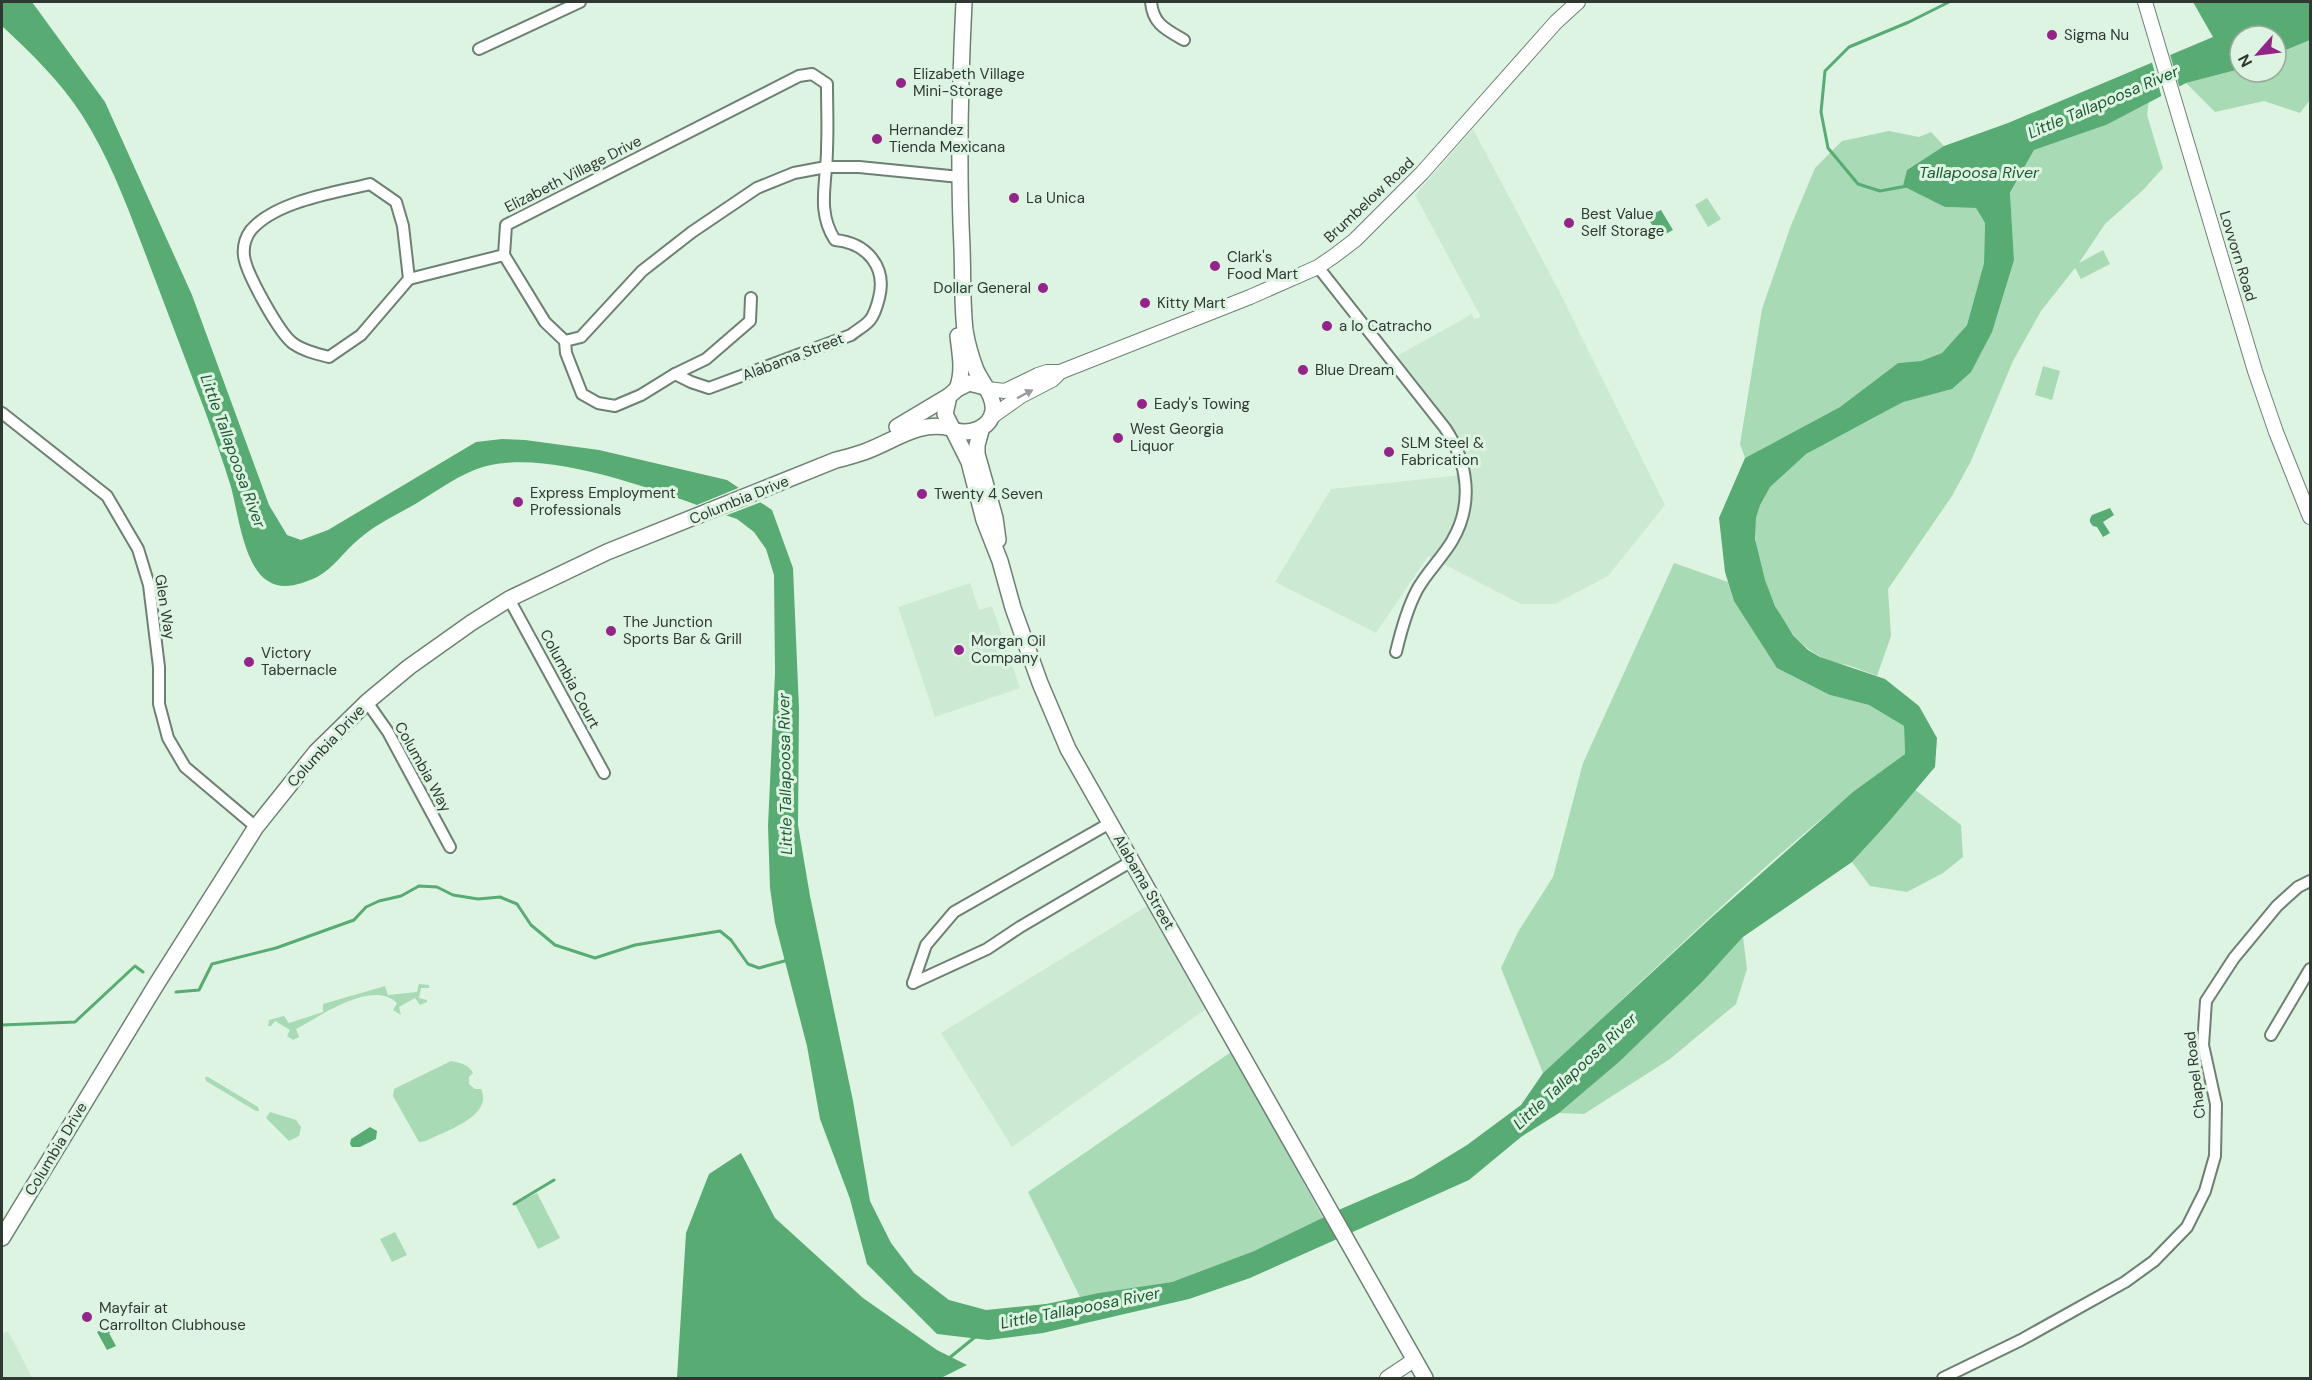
<svg xmlns="http://www.w3.org/2000/svg" width="2312" height="1380" font-family="'DM Sans',sans-serif">
  <rect width="100%" height="100%" fill="#def4e3"/>
  <g fill="#cce9d3">
    <path d="M 1473,129 L 1559,291 L 1665,505 L 1608,576 L 1555,604 L 1521,604 L 1428,556 L 1376,633 L 1275,582 L 1331,489 L 1471,474 L 1468,456 L 1457,433 L 1397,356 L 1472,314 L 1474,319 L 1481,317 L 1415,195 Z"/>
    <path d="M 970,583 L 979,610 L 992,606 L 1020,688 L 935,717 L 898,607 Z"/>
    <path d="M 1147,906 L 1206,1009 L 1012,1147 L 941,1033 Z"/>
    <path d="M 8,1331 L 28,1370 L 32,1378 L 2,1378 L 2,1334 Z"/>
  </g>
  <g fill="#a8dab5">
    <path d="M 2310,40 L 2310,100 L 2300,113 L 2264,101 L 2215,112 L 2186,83 L 2240,69 L 2240,72 L 2276,72 L 2276,54 Z"/>
    <path d="M 2149,101 L 2147,115 L 2163,168 L 2143,190 L 2105,224 L 2079,263 L 2103,250 L 2110,264 L 2081,279 L 2075,268 L 2041,311 L 2013,361 L 1971,461 L 1952,496 L 1888,589 L 1891,636 L 1877,676 C 1867,672 1857,668 1847,665 C 1839,663 1832,662 1825,659 C 1792,644 1775,610 1764,578 C 1757,555 1751,529 1759,506 C 1776,462 1829,441 1868,421 C 1880,415 1892,406 1904,401 C 1919,396 1937,393 1952,389 L 2014,260 L 2010,194 L 2034,150 L 2106,125 Z"/>
    <path d="M 1889,131 L 1919,137 L 1931,132 L 1944,146 L 1907,170 L 1945,207 L 1976,208 L 1985,223 L 1984,263 L 1967,325 L 1942,353 L 1921,361 L 1898,363 L 1840,407 L 1745,458 L 1740,444 L 1762,309 L 1790,228 L 1815,168 L 1842,141 Z"/>
    <path d="M 1707,198 L 1721,219 L 1708,227 L 1695,205 Z"/>
    <path d="M 2043,366 L 2060,371 L 2052,400 L 2035,395 Z"/>
    <path d="M 1674,563 L 1728,582 L 1734,601 L 1830,695 L 1869,705 L 1904,726 L 1905,754 C 1775,848 1662,965 1543,1073 L 1501,968 L 1518,932 L 1553,877 L 1583,763 Z"/>
    <path d="M 1914,789 L 1961,825 L 1963,857 L 1943,873 L 1907,892 L 1870,886 L 1852,862 L 1886,825 Z"/>
    <path d="M 1743,937 L 1747,969 L 1736,1004 L 1670,1059 L 1584,1114 L 1559,1113 C 1624,1058 1686,1001 1743,937 Z"/>
    <path d="M 419,984 L 429,985 L 429,988 L 421,988 L 419,998 L 427,1000 L 427,1002 L 420,1005 L 415,998 L 399,1007 L 401,1015 L 393,1010 L 397,1003 C 372,979 321,1016 296,1029 L 299,1037 L 293,1040 L 287,1036 L 290,1030 L 275,1021 L 271,1026 L 268,1026 L 269,1020 L 284,1016 L 289,1023 L 323,1012 L 323,1004 L 385,986 L 388,995 L 417,992 Z"/>
    <path d="M 1231,1052 L 1323,1218 L 1254,1251 L 1172,1282 L 1080,1297 L 1028,1192 Z"/>
    <path d="M 451,1061 C 461,1063 468,1064 473,1073 L 469,1077 L 469,1084 L 475,1089 L 481,1089 C 494,1116 445,1131 426,1141 L 419,1142 L 393,1096 L 394,1089 Z"/>
    <path d="M 208,1077 L 258,1107 L 259,1111 L 256,1111 L 206,1081 L 205,1077 Z"/>
    <path d="M 270,1112 L 296,1120 L 301,1127 L 299,1136 L 289,1141 L 266,1118 Z"/>
    <path d="M 537,1193 L 560,1238 L 538,1249 L 515,1204 Z"/>
    <path d="M 395,1232 L 407,1255 L 392,1262 L 380,1239 Z"/>
  </g>
  <g fill="#58ab73">
    <path d="M 2,2 L 32,2 L 105,102 L 192,295 L 269,505 L 287,535 L 301,540 L 328,530 L 476,442 L 502,439 L 525,440 L 599,450 L 727,480 L 772,510 L 793,568 L 799,709 L 798,825 L 810,896 L 853,1101 L 870,1201 L 891,1243 L 914,1273 L 949,1300 L 986,1310 L 1046,1304 L 1099,1293 L 1172,1282 L 1254,1251 L 1343,1208 L 1413,1178 L 1467,1145 L 1521,1105 L 1543,1073 L 1712,917 L 1853,792 L 1905,754 L 1904,726 L 1869,705 L 1830,695 L 1777,668 L 1734,601 L 1725,572 L 1719,518 L 1745,458 L 1840,407 L 1898,363 L 1921,361 L 1942,353 L 1967,325 L 1984,263 L 1985,223 L 1976,208 L 1945,207 L 1903,186 L 1907,170 L 1944,146 L 2008,123 L 2213,37 L 2193,2 L 2310,2 L 2310,40 L 2276,54 L 2276,36 L 2240,36 L 2240,69 L 2186,83 L 2106,125 L 2034,150 L 2010,193 L 2014,260 L 1992,332 L 1971,372 L 1952,389 L 1903,402 L 1806,454 L 1770,487 L 1760,505 L 1756,518 L 1755,539 L 1765,580 L 1775,606 L 1793,635 L 1808,650 L 1820,657 L 1885,679 L 1919,706 L 1937,738 L 1935,767 L 1886,825 L 1852,862 L 1743,937 L 1702,982 L 1620,1061 L 1559,1113 L 1521,1137 L 1469,1180 L 1250,1278 L 1189,1299 L 1043,1333 L 988,1340 L 937,1334 L 867,1264 L 850,1199 L 820,1119 L 807,1046 L 775,923 L 770,888 L 768,826 L 775,673 L 774,575 L 766,549 L 754,532 L 737,519 C 668,496 540,441 472,471 C 453,479 435,492 417,503 C 398,514 376,524 359,539 C 344,551 334,568 317,577 C 302,584 282,591 268,581 C 244,567 238,513 231,487 C 223,461 214,436 205,411 C 184,356 163,300 142,245 C 125,200 108,156 82,115 C 60,81 31,53 2,26 Z"/>
    <path d="M 1661,210 L 1673,230 L 1660,237 L 1647,217 Z"/>
    <path d="M 2110,508 L 2114,515 L 2103,522 L 2110,533 L 2103,537 L 2097,527 L 2093,526 C 2089,522 2089,520 2092,515 Z"/>
    <path d="M 370,1127 L 377,1131 L 376,1139 L 360,1147 L 352,1147 L 350,1144 L 351,1139 Z"/>
    <path d="M 741,1153 L 775,1218 L 863,1298 L 937,1350 L 967,1365 L 941,1378 L 677,1378 L 686,1233 L 709,1174 Z"/>
    <path d="M 110,1325 L 113,1331 L 109,1333 L 116,1346 L 107,1350 L 97,1332 Z"/>
  </g>
  <g fill="#def4e3">
    <path d="M 2169,51 L 2180,89 L 2162,98 L 2151,59 Z"/>
    <path d="M 743,486 L 764,501 L 722,517 L 692,507 Z"/>
  </g>
  <g fill="none" stroke-linecap="round" stroke-linejoin="round">
    <g stroke="#58ab73" stroke-width="3">
      <path d="M 1907,186 L 1880,191 L 1858,184 L 1828,148 L 1821,112 L 1825,71 L 1849,47 L 1909,22 L 1949,2"/>
      <path d="M 176,992 L 199,990 L 212,964 L 276,948 L 354,920 L 366,907 L 379,901 L 401,896 L 419,886 L 437,887 L 453,895 L 478,899 L 500,897 L 517,904 L 531,925 L 555,945 L 595,958 L 635,945 L 720,931 L 731,940 L 748,964 L 759,968 L 788,960"/>
      <path d="M 2,1025 L 75,1022 L 135,966 L 143,972"/>
      <path d="M 514,1204 L 554,1180"/>
      <path d="M 948,1359 L 975,1337"/>
    </g>
    <g stroke="#6d8172" stroke-width="14">
      <g id="minor">
        <path d="M 1151,2 C 1153,24 1165,29 1184,40"/>
        <path d="M 479,49 L 580,2"/>
        <path d="M 370,184 L 396,202 L 403,226 L 409,279 L 361,335 L 329,357 C 317,354 304,351 294,344 C 280,335 246,273 244,256 C 243,247 245,238 251,230 C 276,201 334,193 370,184 Z"/>
        <path d="M 1318,267 L 1445,428 C 1468,462 1474,504 1452,541 C 1442,558 1426,573 1417,590 C 1407,609 1401,631 1396,652"/>
        <path d="M 409,279 L 504,255"/>
        <path d="M 565,341 L 545,322 L 504,255 L 506,225 L 799,76 L 812,74 L 827,84 C 827,106 828,127 827,149 C 827,182 816,211 835,240 C 867,243 887,267 879,298 C 877,306 875,314 870,320 C 865,326 857,330 851,335 L 709,388 L 691,382 L 675,374"/>
        <path d="M 565,341 L 581,337 L 642,271 L 692,232 L 757,188 L 794,173 L 826,167 L 859,167 L 960,177"/>
        <path d="M 565,341 L 566,353 L 582,394 L 598,403 L 615,406 L 641,395 L 675,374 L 706,359 L 750,321 L 751,298"/>
        <path d="M 2,413 L 107,496 L 138,549 L 149,585 L 159,667 L 159,704 L 168,738 L 185,767 L 256,827"/>
        <path d="M 509,599 L 604,773"/>
        <path d="M 367,702 L 388,732 L 450,847"/>
        <path d="M 913,983 L 926,945 L 954,912 L 1110,823"/>
        <path d="M 913,983 L 987,949 L 1020,927 L 1132,861"/>
        <path d="M 2271,1035 L 2310,969"/>
        <path d="M 1943,1378 L 2021,1340 L 2125,1282 L 2154,1261 L 2187,1227 L 2205,1191 L 2215,1156 L 2216,1104 L 2203,1045 L 2206,1001 L 2234,958 L 2277,906 L 2298,887 L 2310,881"/>
      </g>
    </g>
    <g stroke="#6d8172" stroke-width="16">
      <g id="tertiary">
        <path d="M 2145,2 L 2255,371 L 2276,432 L 2310,517"/>
        <path d="M 987,389 L 1005,391 L 1038,375 L 1047,372 L 1060,372 L 1250,297 L 1318,267 L 1334,256 L 1355,240 L 1422,173 L 1556,22 L 1578,2"/>
        <path d="M 990,418 L 1021,396 L 1052,380 L 1060,372"/>
        <path d="M 1387,1378 L 1414,1360"/>
      </g>
    </g>
    <g stroke="#6d8172" stroke-width="18">
      <g id="secondary">
        <path d="M 985,387 L 969,383 L 957,389 L 949,396 L 945,414 L 969,462 L 984,520 L 1000,561 L 1013,608 L 1040,683 L 1068,749 L 1425,1378"/>
        <path d="M 957,389 C 964,371 960,354 958,336"/>
        <path d="M 897,427 L 949,396"/>
        <path d="M 982,427 L 977,445 L 977,454 L 995,518 L 998,540"/>
        <path d="M 953,430 C 968,435 990,430 993,411 C 995,396 981,382 976,370 C 971,357 967,343 965,330 C 962,303 963,275 962,248 C 958,166 960,83 964,2"/>
        <path d="M 2,1238 L 156,985 L 256,827 L 316,752 L 367,702 L 409,667 L 471,623 L 509,599 L 607,552 L 836,460 C 845,458 855,455 864,452 C 893,442 918,420 950,428"/>
      </g>
    </g>
    <use href="#minor" stroke="#fff" stroke-width="10"/>
    <use href="#tertiary" stroke="#fff" stroke-width="14"/>
    <use href="#secondary" stroke="#fff" stroke-width="15"/>
  </g>
  <defs><path id="oneway-solid" d="M-6-.8H1V-3.2L6.5 0L1 3.2V.8H-6Z" transform="scale(1.5)"/></defs>
  <use fill="#979c98" href="#oneway-solid" transform="translate(1025 394) rotate(-28)"/>
  <g fill="#922587" stroke="#def4e3" stroke-width="2">
    <circle cx="2052" cy="35" r="6"/>
    <circle cx="901" cy="83" r="6"/>
    <circle cx="877" cy="139" r="6"/>
    <circle cx="1014" cy="198" r="6"/>
    <circle cx="1569" cy="223" r="6"/>
    <circle cx="1215" cy="266" r="6"/>
    <circle cx="1043" cy="288" r="6"/>
    <circle cx="1145" cy="303" r="6"/>
    <circle cx="1327" cy="326" r="6"/>
    <circle cx="1303" cy="370" r="6"/>
    <circle cx="1142" cy="404" r="6"/>
    <circle cx="1118" cy="438" r="6"/>
    <circle cx="1389" cy="452" r="6"/>
    <circle cx="922" cy="494" r="6"/>
    <circle cx="518" cy="502" r="6"/>
    <circle cx="611" cy="631" r="6"/>
    <circle cx="959" cy="650" r="6"/>
    <circle cx="249" cy="662" r="6"/>
    <circle cx="87" cy="1317" r="6"/>
  </g>
  <g text-anchor="middle" dominant-baseline="central" stroke-width="6" stroke-linejoin="round" paint-order="stroke">
    <g font-size="15" fill="#2f3831" stroke="#def4e3" text-anchor="start">
      <text x="2064" y="35">Sigma Nu</text>
      <text x="913" y="74">Elizabeth Village<tspan x="913" dy="17">Mini-Storage</tspan></text>
      <text x="889" y="130">Hernandez<tspan x="889" dy="17">Tienda Mexicana</tspan></text>
      <text x="1026" y="198">La Unica</text>
      <text x="1581" y="214">Best Value<tspan x="1581" dy="17">Self Storage</tspan></text>
      <text x="1227" y="257">Clark's<tspan x="1227" dy="17">Food Mart</tspan></text>
      <text x="1031" y="288" text-anchor="end">Dollar General</text>
      <text x="1157" y="303">Kitty Mart</text>
      <text x="1339" y="326">a lo Catracho</text>
      <text x="1315" y="370">Blue Dream</text>
      <text x="1154" y="404">Eady's Towing</text>
      <text x="1130" y="429">West Georgia<tspan x="1130" dy="17">Liquor</tspan></text>
      <text x="1401" y="443">SLM Steel &amp;<tspan x="1401" dy="17">Fabrication</tspan></text>
      <text x="530" y="493">Express Employment<tspan x="530" dy="17">Professionals</tspan></text>
      <text x="934" y="494">Twenty 4 Seven</text>
      <text x="623" y="622">The Junction<tspan x="623" dy="17">Sports Bar &amp; Grill</tspan></text>
      <text x="971" y="641">Morgan Oil<tspan x="971" dy="17">Company</tspan></text>
      <text x="261" y="653">Victory<tspan x="261" dy="17">Tabernacle</tspan></text>
      <text x="99" y="1308">Mayfair at<tspan x="99" dy="17">Carrollton Clubhouse</tspan></text>
    </g>
    <g font-size="15" fill="#2f3831" stroke="#def4e3">
      <text transform="translate(573 174) rotate(-27)">Elizabeth Village Drive</text>
      <text transform="translate(1369 200) rotate(-43)">Brumbelow Road</text>
      <text transform="translate(2238 256) rotate(73)">Lovvorn Road</text>
      <text transform="translate(793 357) rotate(-21)">Alabama Street</text>
      <text transform="translate(739 500) rotate(-22)">Columbia Drive</text>
      <text transform="translate(165 607) rotate(81)">Glen Way</text>
      <text transform="translate(570 679) rotate(62)">Columbia Court</text>
      <text transform="translate(326 746) rotate(-47)">Columbia Drive</text>
      <text transform="translate(423 767) rotate(61)">Columbia Way</text>
      <text transform="translate(1144 882) rotate(60)">Alabama Street</text>
      <text transform="translate(2195 1075) rotate(-97)">Chapel Road</text>
      <text transform="translate(56 1149) rotate(-59)">Columbia Drive</text>
    </g>
    <g font-size="16" font-style="italic" fill="#1d5933" stroke="#def4e3">
      <text transform="translate(2103 102) rotate(-23)">Little Tallapoosa River</text>
      <text x="1979" y="172">Tallapoosa River</text>
      <text transform="translate(233 451) rotate(70)">Little Tallapoosa River</text>
      <text transform="translate(785 774) rotate(-91)">Little Tallapoosa River</text>
      <text transform="translate(1575 1071) rotate(-43)">Little Tallapoosa River</text>
      <text transform="translate(1080 1308) rotate(-11)">Little Tallapoosa River</text>
    </g>
  </g>
  <rect width="2312" height="1380" fill="none" stroke="#2f3831" stroke-width="6"/>
  <g transform="translate(2258 54) rotate(242)"><circle r="28" fill="#def4e3" stroke="#98a99c" stroke-width="1.5"/>
  <path d="M0-4.5L10 22L0 15L-10 22Z" fill="#922587"/>
  <text y="-9" font-size="16" font-weight="bold" text-anchor="middle" fill="#2f3831">N</text>
  </g>
</svg>
